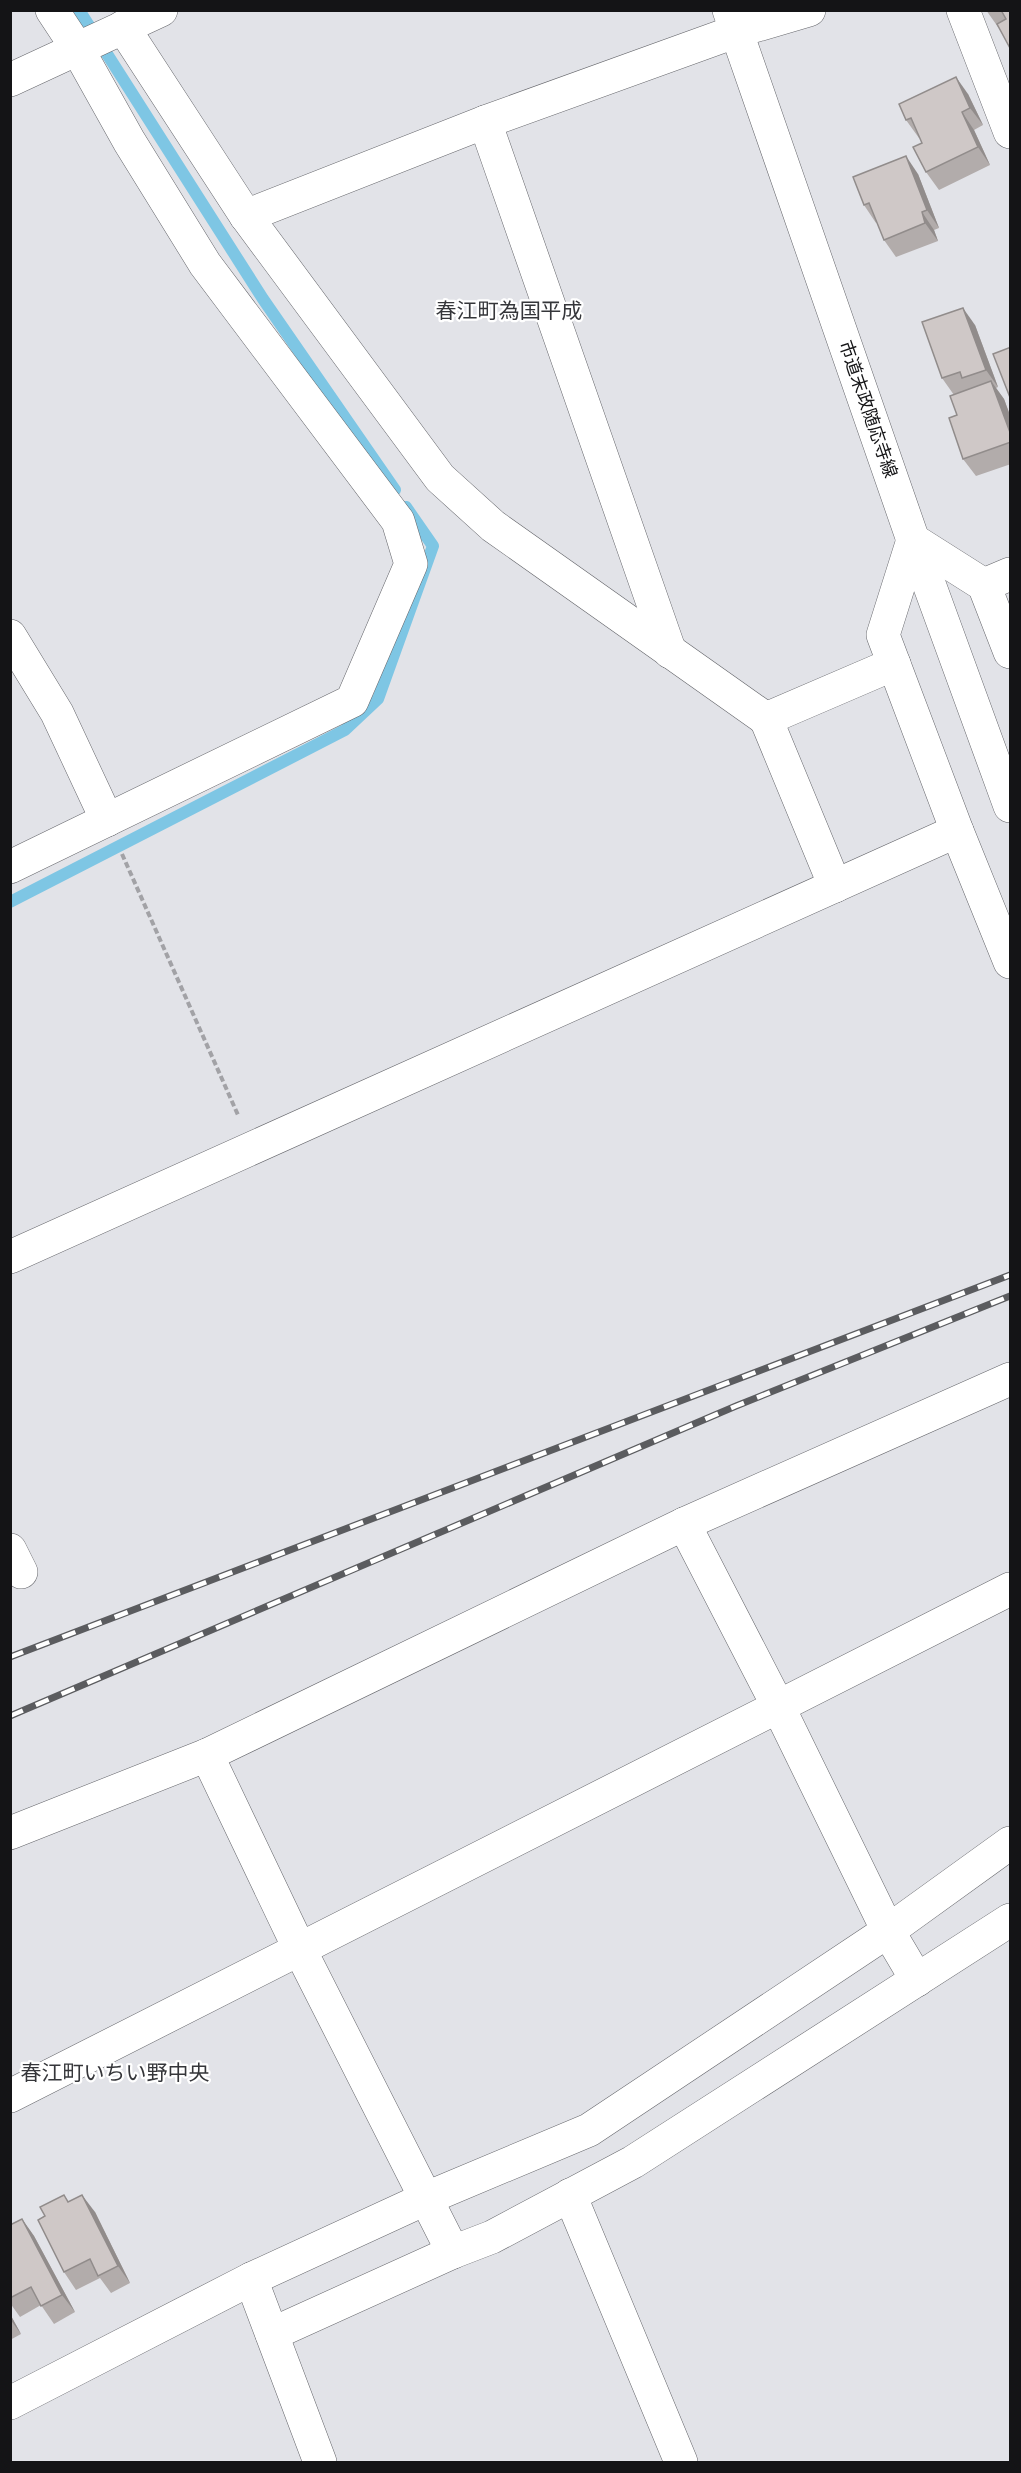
<svg xmlns="http://www.w3.org/2000/svg" width="1021" height="2473" font-family="Signika,'Noto Sans JP',sans-serif">
  <rect width="100%" height="100%" fill="#e2e3e8"/>
  <g fill="none" stroke-linecap="round" stroke-linejoin="round">
    <g stroke="#7ec6e4" stroke-width="12">
      <path d="M 79,10 L 263,299 L 395,490"/>
      <path d="M 10,902 L 345,730 L 378,699 L 433,546 L 406,507"/>
    </g>
    <g stroke="#65666b" stroke-width="34">
      <g id="street">
        <path d="M 963,10 L 1010,132"/>
        <path d="M 123,27 L 246,216 L 440,478 L 493,526 L 766,719 L 894,664"/>
        <path d="M 485,122 L 670,652"/>
        <path d="M 246,216 L 485,122 L 737,31 L 809,10"/>
        <path d="M 984,585 L 1010,574"/>
        <path d="M 10,636 L 57,713 L 107,820"/>
        <path d="M 1010,652 L 984,585 L 913,540 L 883,635 L 957,831 L 1010,962"/>
        <path d="M 766,719 L 835,886"/>
        <path d="M 10,867 L 352,701 L 411,564 L 398,521 L 205,264 L 129,141 L 77,48 L 52,10"/>
        <path d="M 10,1257 L 957,831"/>
        <path d="M 684,1524 L 778,1706 L 888,1931 L 917,1980"/>
        <path d="M 10,1550 L 21,1572"/>
        <path d="M 207,1755 L 300,1950 L 453,2252"/>
        <path d="M 10,1833 L 207,1755 L 684,1524 L 1010,1379"/>
        <path d="M 10,2096 L 1010,1589"/>
        <path d="M 570,2195 L 681,2462"/>
        <path d="M 251,2279 L 427,2198 L 589,2130 L 888,1931 L 1010,1843"/>
        <path d="M 272,2334 L 453,2252 L 492,2237 L 633,2162 L 1010,1920"/>
        <path d="M 10,2403 L 251,2279 L 320,2462"/>
      </g>
    </g>
    <g stroke="#65666b" stroke-width="34">
      <g id="secondary">
        <path d="M 729,10 L 913,540 L 1010,806"/>
        <path d="M 10,80 L 161,10"/>
      </g>
    </g>
    <path stroke="#a2a2a6" stroke-width="4" stroke-dasharray="6 3" stroke-linecap="butt" d="M 122,854 L 238,1115"/>
    <use href="#street" stroke="#fff" stroke-width="33"/>
    <use href="#secondary" stroke="#fff" stroke-width="33"/>
    <g stroke="#5b5c5f" stroke-width="7">
      <g id="rail">
        <path d="M 10,1657 L 1010,1275"/>
        <path d="M 10,1716 L 736,1406 L 1010,1296"/>
      </g>
    </g>
    <use href="#rail" stroke="#fff" stroke-width="4.5" stroke-dasharray="14" stroke-linecap="butt"/>
  </g>
  <g fill="#b2acab">
    <path d="M 986,10 L 1011,10 L 1011,50 L 999,27 L 998,27 Z"/>
    <path d="M 968,94 L 983,125 L 974,130 L 990,165 L 939,190 L 926,172 L 922,143 L 920,137 L 919,138 L 906,120 Z"/>
    <path d="M 918,174 L 939,228 L 934,230 L 938,241 L 896,257 L 884,240 L 877,222 L 876,223 L 864,205 Z"/>
    <path d="M 975,325 L 998,387 L 996,388 L 1004,399 L 1011,418 L 1011,464 L 976,476 L 963,459 L 954,395 L 942,378 Z"/>
    <path d="M 64,2195 L 69,2202 L 95,2212 L 130,2283 L 111,2293 L 100,2278 L 76,2290 L 64,2272 L 45,2216 Z"/>
    <path d="M 22,2219 L 34,2236 L 75,2312 L 54,2324 L 41,2305 L 20,2317 L 10,2303 L 10,2225 Z"/>
    <path d="M 10,2314 L 21,2334 L 10,2340 Z"/>
  </g>
  <g fill="#918c8b">
    <path d="M 956,77 L 968,94 L 983,125 L 970,108 Z"/>
    <path d="M 962,112 L 974,130 L 990,165 L 978,147 Z"/>
    <path d="M 906,156 L 918,174 L 939,228 L 927,210 Z"/>
    <path d="M 922,212 L 934,230 L 938,241 L 925,223 Z"/>
    <path d="M 963,308 L 975,325 L 998,387 L 986,370 Z"/>
    <path d="M 991,381 L 1004,399 L 1011,418 L 1011,435 Z"/>
    <path d="M 82,2195 L 95,2212 L 130,2283 L 118,2266 Z"/>
    <path d="M 22,2219 L 34,2236 L 75,2312 L 62,2295 Z"/>
    <path d="M 10,2314 L 21,2334 L 10,2319 Z"/>
  </g>
  <g fill="#cfc8c7" stroke="#918c8b" stroke-width="1.5">
    <path d="M 1001,10 L 1011,10 L 1011,50 L 997,24 L 1006,19 Z"/>
    <path d="M 956,77 L 970,108 L 962,112 L 978,147 L 926,172 L 913,147 L 922,143 L 911,118 L 906,120 L 899,104 Z"/>
    <path d="M 906,156 L 927,210 L 922,212 L 925,223 L 884,240 L 869,203 L 864,205 L 853,177 Z"/>
    <path d="M 963,308 L 986,370 L 962,378 L 960,372 L 942,378 L 922,322 Z"/>
    <path d="M 1011,347 L 1011,400 L 993,354 Z"/>
    <path d="M 991,381 L 1011,435 L 1011,442 L 963,459 L 949,418 L 957,415 L 950,396 Z"/>
    <path d="M 64,2195 L 68,2202 L 82,2195 L 118,2266 L 98,2276 L 90,2259 L 64,2272 L 38,2220 L 45,2216 L 40,2207 Z"/>
    <path d="M 22,2219 L 62,2295 L 41,2306 L 31,2287 L 10,2298 L 10,2225 Z"/>
  </g>
  <g text-anchor="middle" dominant-baseline="central" stroke-width="4.5" stroke-linejoin="round" paint-order="stroke">
    <g font-size="18" fill="#141416" stroke="#fff">
      <text transform="translate(868 409) rotate(71)">市道末政随応寺線</text>
    </g>
    <g font-size="21" fill="#35363a" stroke="#fff">
      <text x="509" y="311">春江町為国平成</text>
      <text x="115" y="2073">春江町いちい野中央</text>
    </g>
  </g>
  <rect width="1021" height="2473" fill="none" stroke="#141416" stroke-width="24"/>
</svg>
